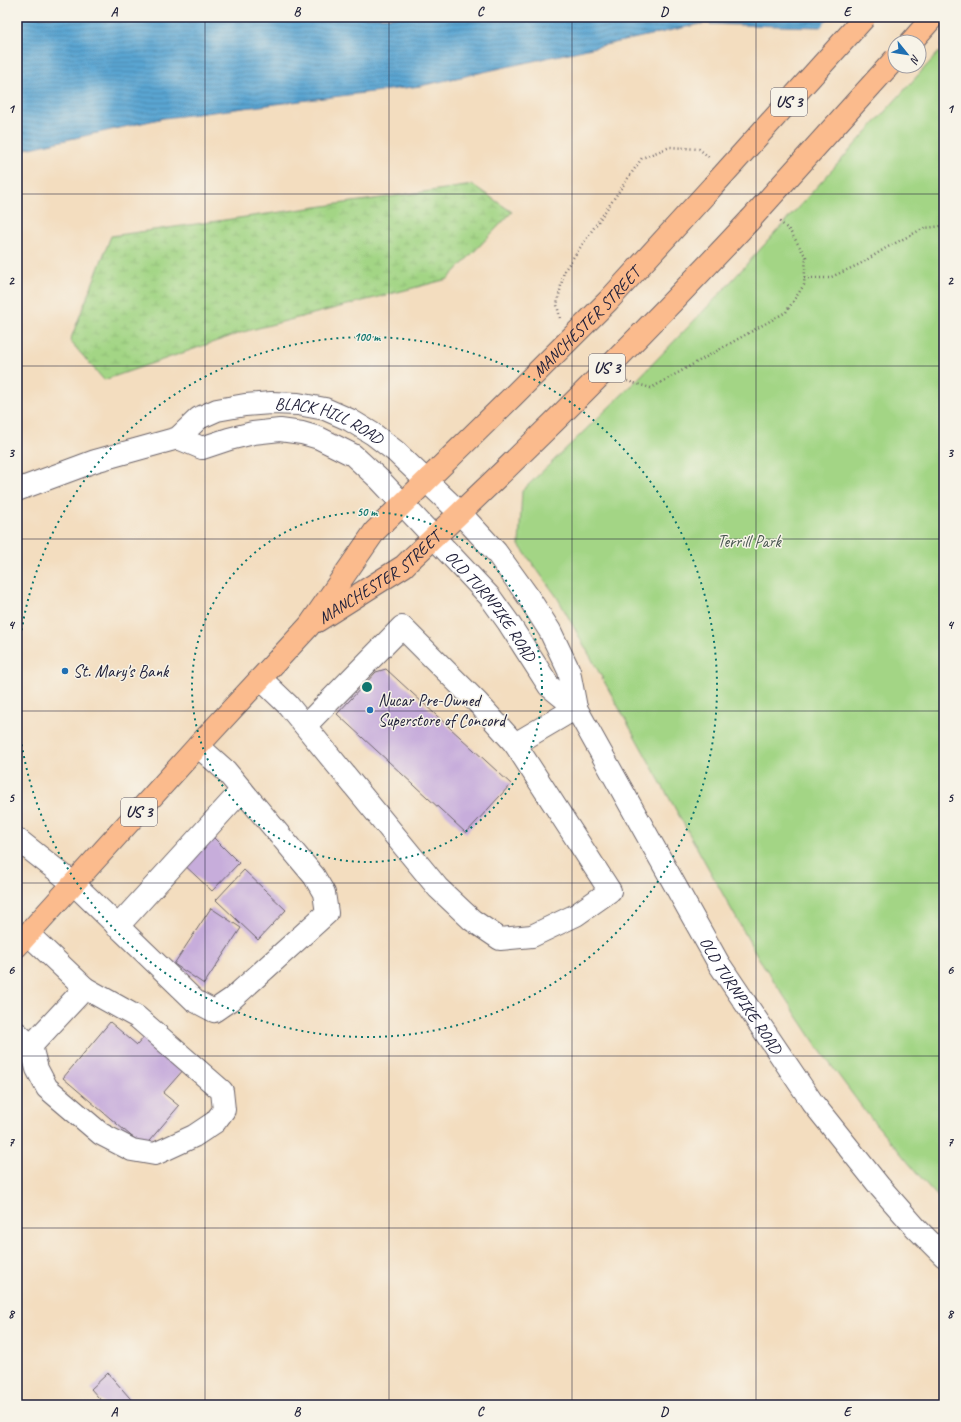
<svg xmlns="http://www.w3.org/2000/svg" width="961" height="1422" font-family="Caveat,sans-serif">
  <defs>
    <pattern id="wetland-marsh" width="20" height="14" patternUnits="userSpaceOnUse"><rect width="20" height="14" fill="#a3d585"/><path d="M1 5h8M5 5V1M11 12h8M15 12V8" fill="none" stroke="#8cb774"/></pattern>
    <pattern id="water-rules" width="6" height="5" patternUnits="userSpaceOnUse"><rect width="6" height="5" fill="#5aa5d2"/><path d="M0 2.5h6" fill="none" stroke="#4a86ac"/></pattern>
  </defs>
  <rect width="100%" height="100%" fill="#f7f3e8"/>
  <filter id="ink" filterUnits="userSpaceOnUse"><feTurbulence type="fractalNoise" baseFrequency=".025" numOctaves="2"/><feDisplacementMap in="SourceGraphic" scale="8" xChannelSelector="R" yChannelSelector="G"/><feConvolveMatrix kernelMatrix="1 2 1 2 8 2 1 2 1" color-interpolation-filters="sRGB"/></filter>
  <filter id="wash" filterUnits="userSpaceOnUse"><feTurbulence type="fractalNoise" baseFrequency=".012" numOctaves="4" result="noise"/><feDisplacementMap in="SourceGraphic" scale="16" xChannelSelector="R" yChannelSelector="G"/><feGaussianBlur stdDeviation="0.9" result="paint"/><feColorMatrix in="noise" values="0 0 0 0 0 0 0 0 0 0 0 0 0 0 0 0 0 1.4 0 .05"/><feComposite in="paint" operator="in"/></filter>
  <g filter="url(#wash)">
    <rect width="100%" height="100%" fill="#f3ddbf"/>
    <path fill="#a3d585" stroke="#627c60" d="M 939,52 L 944,58 L 944,1203 L 928,1186 L 865,1111 L 819,1049 L 758,957 L 571,622 L 557,597 L 519,545 L 522,491 L 632,385 L 717,297 Z"/>
    <path fill="url(#wetland-marsh)" stroke="#627c60" d="M 473,185 L 512,212 L 448,279 L 243,332 L 104,380 L 70,341 L 111,236 Z"/>
    <path fill="url(#water-rules)" stroke="#3e6486" d="M 17,17 L 944,17 L 944,48 L 905,29 L 700,24 L 420,86 L 164,118 L 17,151 Z"/>
    <path fill="#f3ddbf" d="M 830,17 L 944,17 L 944,42 L 939,48 L 905,31 L 819,29 Z"/>
    <g id="blocks">
      <g fill="#c7addb">
        <path d="M 386,669 L 511,784 L 466,833 L 337,714 L 376,672 Z"/>
        <path d="M 208,832 L 239,863 L 212,891 L 180,861 Z"/>
        <path d="M 244,870 L 286,910 L 258,940 L 216,900 Z"/>
        <path d="M 211,908 L 241,928 L 204,984 L 174,964 Z"/>
        <path d="M 110,1022 L 137,1045 L 146,1035 L 185,1068 L 163,1093 L 179,1106 L 144,1147 L 63,1078 Z"/>
        <path d="M 108,1373 L 136,1405 L 105,1405 L 91,1389 Z"/>
      </g>
    </g>
  </g>
  <g filter="url(#ink)">
    <use href="#blocks" fill-opacity="0" stroke="#6b6369" stroke-width="1"/>
    <g fill="none" stroke-linecap="round" stroke-linejoin="round">
      <g stroke="#6b6369" stroke-width="24">
        <g id="minor">
          <path id="s1" d="M 178,438 L 202,448 L 229,439 L 253,433 L 280,430 L 302,433 L 319,438 L 353,455 L 380,480 L 490,597 L 508,622 L 549,686 L 576,708"/>
          <path id="s2" d="M 17,490 L 95,461 L 178,438 L 199,418 L 217,410 L 245,405 L 271,403 L 298,404 L 325,409 L 350,420 L 373,434 L 395,451 L 460,513 L 496,552 L 527,595 L 550,631 L 569,671 L 576,708 L 719,964 L 812,1102 L 880,1187 L 916,1228 L 944,1256"/>
          <path d="M 261,679 L 288,705 L 305,726 L 402,627 L 478,703 L 515,744 L 610,891 L 576,915 L 532,936 L 500,939 L 472,920 L 438,888 L 305,726"/>
          <path d="M 515,744 L 576,708"/>
          <path d="M 17,839 L 74,884 L 195,1001 L 214,1011 L 233,998 L 327,913 L 324,893 L 314,876 L 226,771 L 198,746"/>
          <path d="M 117,927 L 242,790"/>
          <path d="M 17,1033 L 31,1046 L 85,988 L 28,934"/>
          <path d="M 31,1046 L 37,1069 L 47,1088 L 101,1134 L 132,1150 L 155,1154 L 194,1136 L 215,1122 L 224,1110 L 222,1091 L 137,1017 L 85,988"/>
        </g>
      </g>
      <g stroke="#6b6369" stroke-width="24">
        <g id="major">
          <path d="M 911,42 L 933,17"/>
          <path id="s3" d="M 317,621 L 404,566 L 411,559 C 528,450 641,337 750,220"/>
          <path id="s4" d="M 17,946 L 198,746 L 309,626 L 375,531 L 513,396 L 608,301 L 713,186"/>
        </g>
      </g>
      <g stroke="#6b6369" stroke-width="2.5" stroke-dasharray="1 3" stroke-linecap="butt">
        <path d="M 804,278 L 829,278 L 860,264 L 886,248 L 924,228 L 944,226"/>
        <path d="M 560,318 L 557,305 L 564,271 L 642,158 L 670,147 L 699,149 L 709,157"/>
        <path d="M 627,381 L 651,388 L 786,312 L 804,285 L 806,257 L 790,231 L 779,221"/>
      </g>
      <use href="#minor" stroke="#fff" stroke-width="22"/>
      <use href="#major" stroke="#fbbb8d" stroke-width="22"/>
      <g stroke="#6b6369" stroke-width="24" stroke-linecap="butt">
        <g id="major-bridge">
          <path d="M 713,186 L 865,17"/>
          <path d="M 750,220 L 895,59"/>
        </g>
      </g>
      <use href="#major-bridge" stroke="#fbbb8d" stroke-width="22"/>
    </g>
  </g>
  <path fill="none" stroke="#22223b" stroke-width="1" stroke-opacity="0.55" d="M 205,17 L 205,1405M 389,17 L 389,1405M 572,17 L 572,1405M 756,17 L 756,1405M 17,194 L 944,194M 17,366 L 944,366M 17,539 L 944,539M 17,711 L 944,711M 17,883 L 944,883M 17,1056 L 944,1056M 17,1228 L 944,1228"/>
  <g fill="none" stroke="#0f766e" stroke-width="2" stroke-dasharray="2 4">
    <circle cx="367" cy="687" r="175"/>
    <path d="M17 684A350 350 0 1 1 17 690"/>
  </g>
  <g fill="#1f6fb2" stroke="#f7f3e8" stroke-width="1.5">
    <circle cx="65" cy="671" r="4"/>
    <circle cx="370" cy="710" r="4"/>
  </g>
  <g text-anchor="middle" dominant-baseline="central" stroke-width="3" stroke-linejoin="round" paint-order="stroke">
    <g fill="#f7f3e8" stroke="#62616f" stroke-width="1">
      <rect x="771" y="88" width="36" height="28" rx="3"/>
      <rect x="589" y="354" width="36" height="28" rx="3"/>
      <rect x="121" y="798" width="36" height="28" rx="3"/>
    </g>
    <g font-size="16" font-weight="bold" fill="#22223b">
      <text x="789" y="102">US 3</text>
      <text x="607" y="368">US 3</text>
      <text x="139" y="812">US 3</text>
    </g>
    <g font-size="17" fill="#22223b" stroke="#f7f3e8">
      <text stroke="none"><textPath href="#s4" startOffset="846">MANCHESTER STREET</textPath></text>
      <text stroke="none"><textPath href="#s2" startOffset="334">BLACK HILL ROAD</textPath></text>
      <text stroke="none"><textPath href="#s3" startOffset="76">MANCHESTER STREET</textPath></text>
      <text stroke="none"><textPath href="#s1" startOffset="389">OLD TURNPIKE ROAD</textPath></text>
      <text stroke="none"><textPath href="#s2" startOffset="1061">OLD TURNPIKE ROAD</textPath></text>
    </g>
    <g font-size="17" fill="#495851" stroke="#f7f3e8">
      <text x="749" y="541">Terrill Park</text>
    </g>
    <g font-size="17" fill="#22223b" stroke="#f7f3e8" text-anchor="start">
      <text x="73" y="671">St. Mary's Bank</text>
      <text x="378" y="700">Nucar Pre-Owned<tspan x="378" dy="20">Superstore of Concord</tspan></text>
    </g>
  </g>
  <circle cx="367" cy="687" r="6" fill="#0f766e" stroke="#f7f3e8" stroke-width="2"/>
  <g font-size="12" text-anchor="middle" font-weight="bold" fill="#0f766e" stroke="#f7f3e8" stroke-width="3" stroke-linejoin="round" paint-order="stroke">
    <text x="367" y="341">100 m</text>
    <text x="367" y="516">50 m</text>
  </g>
  <rect width="961" height="1422" fill="none" stroke="#f7f3e8" stroke-width="44"/>
  <g transform="translate(907 54) rotate(120)"><circle r="19" fill="#f7f3e8" stroke="#a29fa3"/>
  <path d="M0-3L7 15L0 10L-7 15Z" fill="#1f6fb2"/>
  <text y="-6" font-size="11" font-weight="bold" text-anchor="middle" fill="#22223b">N</text>
  </g>
  <rect x="22" y="22" width="917" height="1378" fill="none" stroke="#22223b" stroke-width="1.5"/>
  <g font-size="13" text-anchor="middle" font-weight="bold" fill="#22223b">
    <text x="114" y="16">A</text>
    <text x="297" y="16">B</text>
    <text x="480" y="16">C</text>
    <text x="664" y="16">D</text>
    <text x="847" y="16">E</text>
    <text x="11" y="113">1</text>
    <text x="950" y="113">1</text>
    <text x="11" y="285">2</text>
    <text x="950" y="285">2</text>
    <text x="11" y="457">3</text>
    <text x="950" y="457">3</text>
    <text x="11" y="629">4</text>
    <text x="950" y="629">4</text>
    <text x="11" y="802">5</text>
    <text x="950" y="802">5</text>
    <text x="11" y="974">6</text>
    <text x="950" y="974">6</text>
    <text x="11" y="1146">7</text>
    <text x="950" y="1146">7</text>
    <text x="11" y="1318">8</text>
    <text x="950" y="1318">8</text>
    <text x="114" y="1416">A</text>
    <text x="297" y="1416">B</text>
    <text x="480" y="1416">C</text>
    <text x="664" y="1416">D</text>
    <text x="847" y="1416">E</text>
  </g>
</svg>
